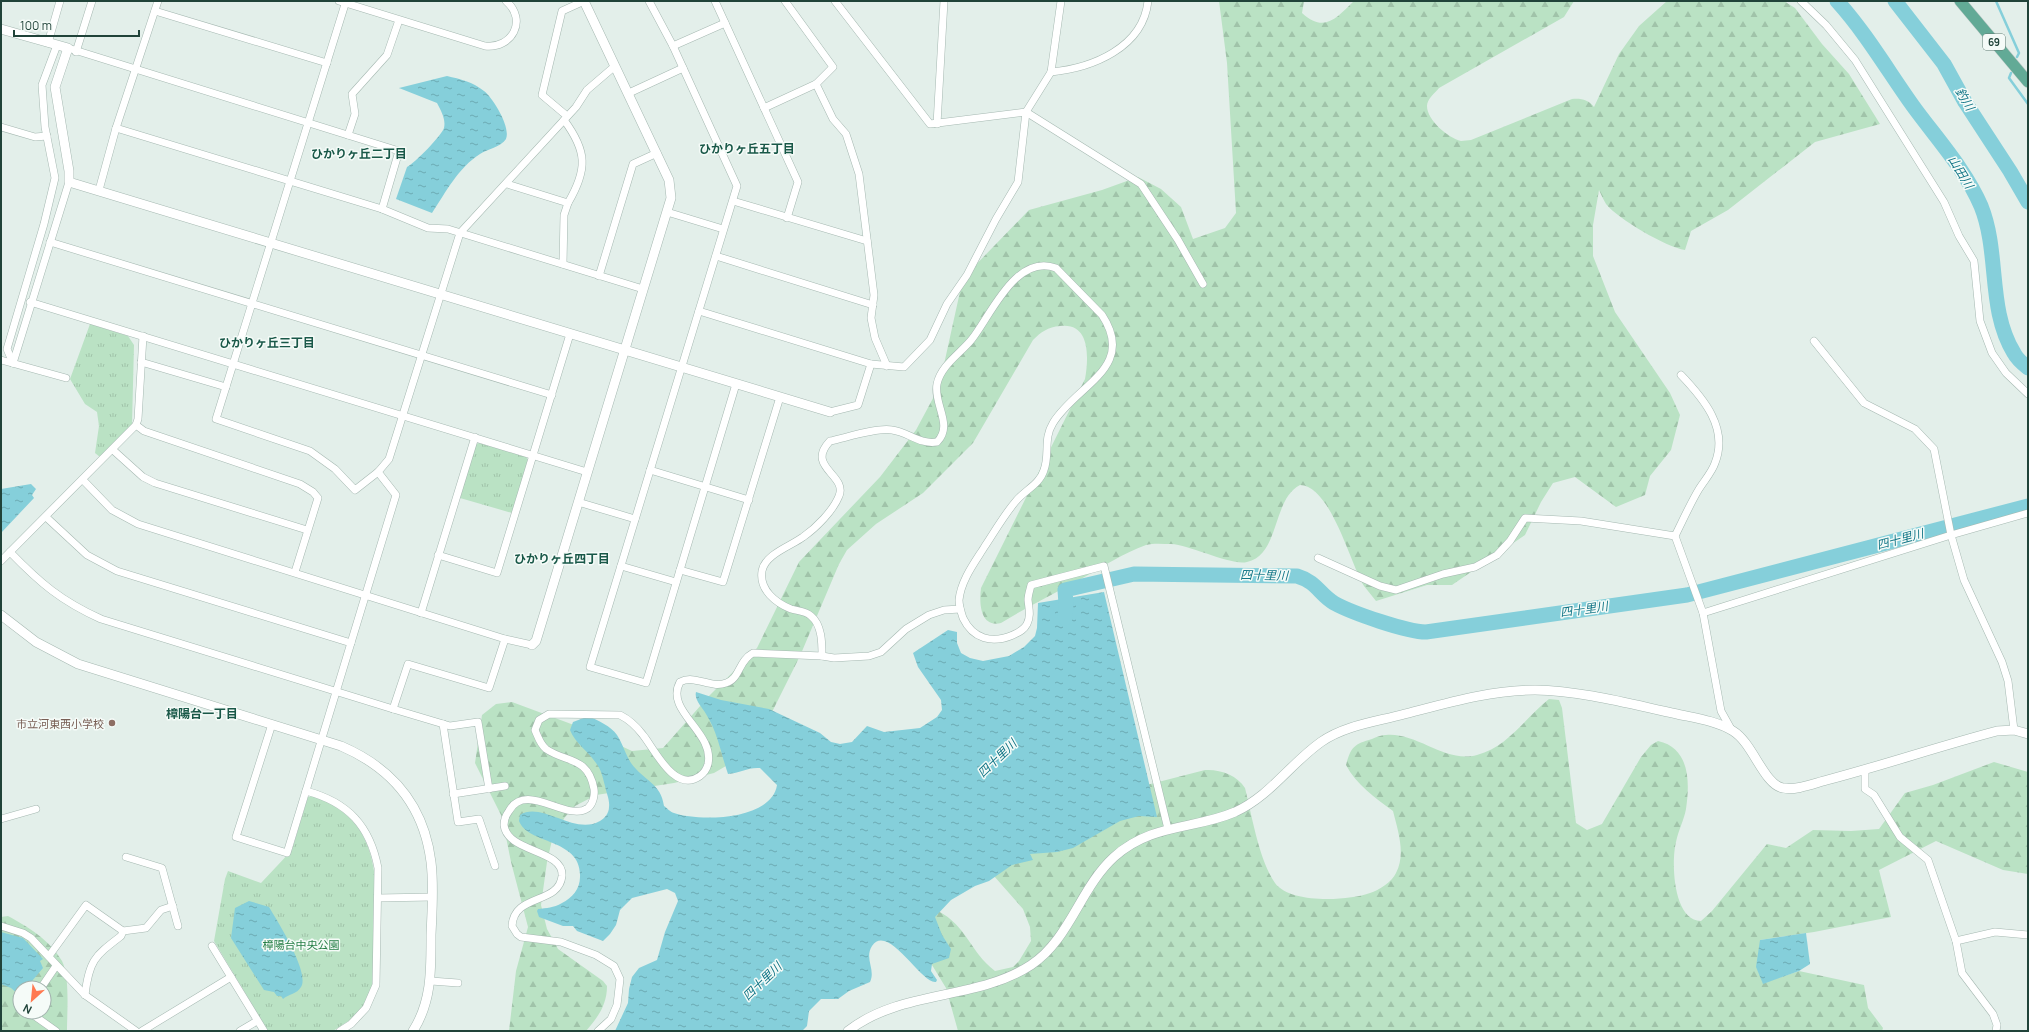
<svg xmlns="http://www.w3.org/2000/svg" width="2029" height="1032" font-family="Manrope,'Noto Sans JP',sans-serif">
  <defs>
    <pattern id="forest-firs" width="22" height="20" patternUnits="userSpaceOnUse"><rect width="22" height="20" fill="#bae2c4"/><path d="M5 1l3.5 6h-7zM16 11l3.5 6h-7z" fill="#a0c3a9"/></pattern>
    <pattern id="park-tufts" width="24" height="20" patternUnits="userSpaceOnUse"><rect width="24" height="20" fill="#bae2c4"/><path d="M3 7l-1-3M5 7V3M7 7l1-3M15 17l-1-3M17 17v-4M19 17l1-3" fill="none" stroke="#a0c3a9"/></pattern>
    <pattern id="water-ripples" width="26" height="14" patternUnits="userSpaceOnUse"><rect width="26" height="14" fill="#85cfda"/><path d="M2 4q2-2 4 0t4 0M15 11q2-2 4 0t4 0" fill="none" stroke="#6caab2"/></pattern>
  </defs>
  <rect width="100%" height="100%" fill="#e3efea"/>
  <g fill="url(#forest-firs)" fill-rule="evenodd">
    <path d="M 1219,1 L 1304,1 L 1302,13 C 1325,34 1337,17 1354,1 L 1574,1 L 1564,17 L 1439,88 C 1435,93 1427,99 1427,106 C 1427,120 1448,138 1461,141 C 1464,141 1468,140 1471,140 L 1572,99 C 1581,98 1589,100 1594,107 L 1619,54 L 1639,26 L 1667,1 L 1784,1 L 1795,8 L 1822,44 L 1849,74 L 1880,124 L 1815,142 L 1728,210 L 1691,231 L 1685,250 C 1666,247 1618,219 1606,204 C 1603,199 1601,194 1599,190 L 1593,225 L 1593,256 L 1615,312 L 1670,393 L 1680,415 L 1671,450 L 1650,476 L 1645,495 L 1616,507 L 1575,477 L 1553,483 L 1541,502 L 1525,535 L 1452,585 L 1427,585 L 1376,601 C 1372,596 1368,591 1364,586 C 1350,563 1331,486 1300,485 C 1272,499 1280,555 1247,562 C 1232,566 1190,545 1171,544 C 1163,544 1153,543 1146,545 C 1124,553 1102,567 1081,579 C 1055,593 1027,607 1001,623 C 980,628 979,603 981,588 L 1085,379 C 1089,357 1090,322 1060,326 C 1048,327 1041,332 1033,340 L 973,443 L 923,493 L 876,524 L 847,550 L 839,564 L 800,656 L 772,712 L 743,756 L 714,773 L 674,783 L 596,795 L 575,806 L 565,817 L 552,840 L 547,862 L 541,905 L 547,929 L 558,949 L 603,981 L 607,986 C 607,1005 598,1017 586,1031 L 509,1031 L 516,971 L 528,927 L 511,862 L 502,817 L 475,763 L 482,715 L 496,704 L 512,702 L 582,728 L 632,751 L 663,748 L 709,696 L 757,648 L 799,562 L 880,477 L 916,430 L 939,387 L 963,278 L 1029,210 L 1102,190 L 1138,177 L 1161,189 L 1181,207 L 1193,239 L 1225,228 L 1236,213 L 1227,63 Z"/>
    <path d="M 1549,699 L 1559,700 L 1562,708 L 1576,823 L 1587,830 L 1602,824 L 1641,757 L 1651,745 L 1658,741 C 1690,748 1690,782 1686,809 C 1684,820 1678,831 1676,842 C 1671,862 1673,921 1701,921 L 1712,911 L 1767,844 L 1786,848 L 1813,830 L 1851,831 L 1879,829 L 1905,793 L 1933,785 L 1994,762 L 2028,772 L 2028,874 L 2003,870 L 1936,841 L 1879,870 L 1891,917 L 1814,932 L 1760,940 L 1763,983 L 1799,971 L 1864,985 L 1868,1008 L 1883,1028 L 1882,1031 L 958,1031 L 946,988 L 932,965 L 924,917 L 938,911 C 967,926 970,952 995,971 L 1013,967 L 1019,961 L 1031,941 L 1030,927 L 1023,909 L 964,842 L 1131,789 L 1205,770 C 1220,769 1237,775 1245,788 C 1252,816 1259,860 1275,883 C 1290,904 1348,901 1370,893 C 1379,890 1392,882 1396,873 C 1406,854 1398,831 1393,811 C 1375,798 1356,784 1346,765 C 1351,747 1354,744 1372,739 C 1376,737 1382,735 1386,735 C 1417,732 1446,764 1477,755 C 1508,747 1525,718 1549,699 Z"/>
    <path d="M 8,916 C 28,927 50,940 62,961 C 70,977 67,1013 67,1031 L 1,1031 L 1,917 ZM 20,988 L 44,988 L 44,1012 L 20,1012 Z"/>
  </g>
  <g fill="url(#park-tufts)">
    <path d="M 90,324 L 128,336 L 134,345 L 132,424 L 100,457 L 95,453 L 99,426 L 97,412 L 85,404 L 70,379 Z"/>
    <path d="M 479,443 L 526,457 L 528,460 L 512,513 L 460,498 L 476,444 Z"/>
    <path d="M 312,796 C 349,809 368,831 374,871 L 373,983 L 363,1007 L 353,1018 L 333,1031 L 268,1031 L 214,941 L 225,879 L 228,871 L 261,883 L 292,850 L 308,797 Z"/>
  </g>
  <g fill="url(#water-ripples)">
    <path d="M 447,76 C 460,79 473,82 484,91 C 493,98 511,127 506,139 C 501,147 487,149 480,154 C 458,168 446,192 432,213 L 396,199 L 407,167 C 415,163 442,135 444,128 C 446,119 441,111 437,103 L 399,88 Z"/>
    <path d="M 31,484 L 36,489 L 32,495 L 34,498 L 1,533 L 1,489 Z"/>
    <path d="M 1104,592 L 1157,817 L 1139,816 L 1120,821 L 1073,848 L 1057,852 L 1030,854 L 1033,860 L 1012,865 L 989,881 L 975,886 L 951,900 L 935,917 L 942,935 L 951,949 L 949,958 L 932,964 L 931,971 L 937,980 L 936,982 C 922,985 888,922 872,946 C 864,959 876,969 870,982 L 849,991 L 838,999 L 821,999 L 809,1011 L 807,1026 L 802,1031 L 615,1031 L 628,1003 L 629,989 L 632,977 L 639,968 L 657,960 L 665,932 L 678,901 L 675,893 L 667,889 L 632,898 L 620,910 L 616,925 L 610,934 L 603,941 L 577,931 L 573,926 L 563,926 L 539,917 L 537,911 L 538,909 C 547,908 553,908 562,903 C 572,898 580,889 580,877 C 582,838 528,845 519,821 L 520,815 C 542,801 574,836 600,821 C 605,818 609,813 609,807 C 610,800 606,792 605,786 C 603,778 601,769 596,763 C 588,751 575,743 570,730 L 573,722 L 589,716 C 598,721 611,726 617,735 C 623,744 625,754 631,763 C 644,781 661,783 664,806 C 667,808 670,812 674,813 C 700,822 772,820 777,785 L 760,768 C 748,767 740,773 728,774 C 721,754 718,733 706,714 C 702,707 694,700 696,692 L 721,700 L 769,709 L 820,733 L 831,742 L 840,744 L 852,742 L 867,726 L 884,732 L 920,728 L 937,717 L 942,710 L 941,700 L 918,667 L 913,653 L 948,630 L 957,632 L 957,643 L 961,653 L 970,658 L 983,661 L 1009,656 L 1024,647 L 1035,636 L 1037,628 L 1038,603 Z"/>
    <path d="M 249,901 L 269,907 C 278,922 310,973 301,987 C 297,994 289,994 283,999 L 281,996 L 277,996 L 274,992 L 264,990 L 231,938 L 235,908 Z"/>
    <path d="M 1,932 L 23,938 L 43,959 L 40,961 L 43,968 L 26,988 L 20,988 L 19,995 L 11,988 L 1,984 Z"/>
    <path d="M 1806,933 L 1810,964 L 1799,971 L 1763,984 L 1756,967 L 1760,940 Z"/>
  </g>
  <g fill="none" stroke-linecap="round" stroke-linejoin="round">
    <g stroke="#85cfda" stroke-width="2.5">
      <path d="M 1996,1 L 2019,53 L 2017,57"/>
      <path d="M 2011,73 L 2009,78 L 2028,104"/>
    </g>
    <g stroke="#85cfda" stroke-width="15">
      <path d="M 1837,1 C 1866,33 1888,71 1913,106 C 1937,139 1965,169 1981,206 C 2000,253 1987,309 2014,353 C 2017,359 2023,364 2028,368"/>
      <path d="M 1895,1 L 1944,64 L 1965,102 L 2010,171 L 2028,202"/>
      <path d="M 1065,618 L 1066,604 L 1065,590 L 1134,574 L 1297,576 C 1317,582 1319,594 1334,603 C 1352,613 1407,632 1426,632 L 1687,595 L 2028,506"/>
    </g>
    <g stroke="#a5b8b1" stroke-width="8">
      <g id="minor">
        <path d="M 339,1 L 485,46 C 512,49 528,20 506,1"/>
        <path d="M 346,1 L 216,419 L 310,451 L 335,469 L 355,490 L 378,472 L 389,459 L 460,233 L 576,107 L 587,90 L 615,66"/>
        <path d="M 649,1 L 673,46 L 737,186 L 590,667 L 646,683 L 736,384"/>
        <path d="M 715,1 L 798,182 L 787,218"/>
        <path d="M 835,1 L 930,124 L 1026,112 L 1141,184 L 1178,240 L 1203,284"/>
        <path d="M 1801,1 L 1826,25 L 1855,60 L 1944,202 L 1959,236 L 1974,261 L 1980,321 L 1992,353 L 2006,373 L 2028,394"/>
        <path d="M 155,11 L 327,63"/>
        <path d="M 48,43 L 60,1"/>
        <path d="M 673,46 L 725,23"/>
        <path d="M 68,48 L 399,151 L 382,209"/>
        <path d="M 76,52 L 92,1"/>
        <path d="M 1051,72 C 1092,68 1143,48 1148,1"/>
        <path d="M 816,84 L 833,119 L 846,134 L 859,174 L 874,295 L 871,318 L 875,338 L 887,366"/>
        <path d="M 629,93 L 683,68"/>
        <path d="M 764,108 L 816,84 L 833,67 L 785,1"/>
        <path d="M 567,116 L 542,95 L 562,11 L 584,1"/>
        <path d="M 564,120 C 587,151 588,169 568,203"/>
        <path d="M 937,124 L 944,1"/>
        <path d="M 1,127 L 35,137 L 47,136"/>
        <path d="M 116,128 L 382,209 L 428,228 L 448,229 L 643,289"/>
        <path d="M 348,135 L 355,114 L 352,94 L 387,55 L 399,20"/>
        <path d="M 507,184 L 568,203 L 564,215 L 563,264"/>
        <path d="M 99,190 L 116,128 L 158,1"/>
        <path d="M 733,201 L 867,241"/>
        <path d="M 667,212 L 723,229"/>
        <path d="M 50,242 L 552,395"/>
        <path d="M 716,256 L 873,305"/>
        <path d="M 599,276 L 633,164 L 657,153"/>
        <path d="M 30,302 L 587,472"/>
        <path d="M 699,311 L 871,364 L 904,367 L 930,340 L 947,304 L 967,275 L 996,219 L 1018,182 L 1026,112 L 1051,72 L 1061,1"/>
        <path d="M 1814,341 L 1864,403 L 1915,429 L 1934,449 L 1951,535 L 1964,580 L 2002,662 L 2008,681 L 2014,730"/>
        <path d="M 1,360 L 66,378"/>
        <path d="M 141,362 L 226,387"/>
        <path d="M 13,363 L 7,349 L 44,224 L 55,178 L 45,127 L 42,85 L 57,45"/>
        <path d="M 13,363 L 69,182"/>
        <path d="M 1681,375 C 1703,398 1729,428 1715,463 C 1712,472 1704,481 1699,489 C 1690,504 1683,520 1675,536 L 1703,613 L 1721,711 L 1731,729"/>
        <path d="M 830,412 L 858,405 L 871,364"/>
        <path d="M 136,425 L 144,431 L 300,484 L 313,492 L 318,498 L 295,572"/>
        <path d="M 113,450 L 143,477 L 155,483 L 307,530"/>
        <path d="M 650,470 L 749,500"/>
        <path d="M 83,480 L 112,510 L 138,524 L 505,639 L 532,645"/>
        <path d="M 578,502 L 635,519"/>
        <path d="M 46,517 L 87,555 L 117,571 L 351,643"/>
        <path d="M 10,552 C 40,583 61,601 101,619 L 393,709 L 408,664 L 489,688 L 505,639"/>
        <path d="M 438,555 L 497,573 L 570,334"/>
        <path d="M 1318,558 L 1380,586 L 1396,590 L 1443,574 L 1475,567 L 1497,555 L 1510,541 L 1525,518 L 1581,521 L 1675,536"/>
        <path d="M 1,561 L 136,425 L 138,419 L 143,336"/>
        <path d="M 621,566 L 676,582"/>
        <path d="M 680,570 L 723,582 L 780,397"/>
        <path d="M 421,613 L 475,437"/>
        <path d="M 1703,613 L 1951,535 L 2028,513"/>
        <path d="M 822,656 C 822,643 822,625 811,616 C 806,611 798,611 791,609 C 776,603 759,590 762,571 C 765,554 791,546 803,537 C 816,528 833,511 839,496 C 848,475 805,467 830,441 C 845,438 878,427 892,430 C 908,432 920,445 937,442 C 954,425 933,404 937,384 C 941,365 961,353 972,339 C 991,315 1016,253 1056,268 L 1102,315 C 1137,368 1076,385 1053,423 C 1043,439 1050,454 1044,470 C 1040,484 1025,490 1016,501 C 1004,515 995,531 985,546 C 975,562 961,580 959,600 C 959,606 961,612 963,618 C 973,639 992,644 1013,635 C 1019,632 1024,630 1027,624 C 1031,616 1029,609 1028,600 C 1028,595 1030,590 1031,585 L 1104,566 L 1168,829"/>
        <path d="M 393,709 L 450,726 L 478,722 L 489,789"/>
        <path d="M 272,724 L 236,837 L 287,853 L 396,495 L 378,472"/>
        <path d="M 443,724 L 458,822 L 479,819 L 495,866"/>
        <path d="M 1865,770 L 1865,789 L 1874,795 L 1900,837 L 1928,860 L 1956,941 L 1962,973 L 1993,1014 L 1997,1025 L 1996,1031"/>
        <path d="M 306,791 C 348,802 370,826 378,868 L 376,985 L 366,1008 L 351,1024 L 340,1031"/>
        <path d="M 453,794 L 505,786"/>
        <path d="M 1,819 L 36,809"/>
        <path d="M 126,857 L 162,868 L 178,926"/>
        <path d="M 378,898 L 432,897"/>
        <path d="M 1,926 L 23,933 L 31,938 L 85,995 L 136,1031"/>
        <path d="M 123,931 L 146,928 L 161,910 L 173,906"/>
        <path d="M 1956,941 L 1995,932 L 2028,935"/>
        <path d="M 212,946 L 264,1031"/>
        <path d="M 49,956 L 86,905 L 123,931 L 121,936 C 95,956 89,960 85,995"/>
        <path d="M 431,981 L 458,983"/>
        <path d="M 41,988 L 56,966"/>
        <path d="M 29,1012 L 56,1031"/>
        <path d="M 142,1031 L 231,977"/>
        <path d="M 240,1031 L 257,1021"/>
        <path d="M 598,1031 L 611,1019 L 617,1005 L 620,979 L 614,966 L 596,955 L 561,942 L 521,937 L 517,934 L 512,926 C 514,893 559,905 562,876 C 564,849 507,853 504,825 C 504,820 506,815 509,811 C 526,780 567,823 588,808 C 593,804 595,795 594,789 C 588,756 566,763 546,749 C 540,744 538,737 535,730 L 539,720 L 549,714 L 620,715 C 630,720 637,727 643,735 C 655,750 675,794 700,776 C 704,773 707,768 708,764 C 715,732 664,711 680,682 C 695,674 710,689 726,683 C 740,679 738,661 753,653 L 822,656 L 834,658 L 869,656 L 881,652 L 906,629 L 929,615 L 944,610 L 960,609"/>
      </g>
    </g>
    <g stroke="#a5b8b1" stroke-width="10">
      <g id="tertiary">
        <path d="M 1,29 L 68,48 L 55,87 L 69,171 L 69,182 L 830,412"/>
        <path d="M 1,615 L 36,642 L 78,664 L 341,746 C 392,768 424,806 431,862 C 434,886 432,911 431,935 C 431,969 432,1001 413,1031"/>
        <path d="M 532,645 L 536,641 L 671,198 L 669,180 L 584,1"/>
        <path d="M 848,1031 C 902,989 976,1001 1031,965 C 1070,939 1080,888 1114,857 C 1152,823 1193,830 1235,812 C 1270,796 1290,764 1321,742 C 1344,726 1374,722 1401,715 C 1444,704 1489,690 1535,690 C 1583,691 1630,704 1677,714 C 1695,718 1717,721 1733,731 C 1753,743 1764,785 1783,788 C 1796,791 1815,783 1827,780 C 1884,765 1940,746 1997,731 L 2014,730 L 2028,734"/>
      </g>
    </g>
    <g stroke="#c1cac8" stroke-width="12">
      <path id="primary" d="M 1960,1 L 2028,82"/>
    </g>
    <use href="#minor" stroke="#fff" stroke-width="7"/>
    <use href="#tertiary" stroke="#fff" stroke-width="9"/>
    <use href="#primary" stroke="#62aa96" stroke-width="11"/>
  </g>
  <circle fill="#8d6e63" stroke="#f5fbf8" stroke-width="1.5" cx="112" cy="723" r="4"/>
  <g text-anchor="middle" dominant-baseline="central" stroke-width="3" stroke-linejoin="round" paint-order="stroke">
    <rect fill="#f5fbf8" stroke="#607a72" stroke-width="1" x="1983" y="34" width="22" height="16" rx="3"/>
    <g font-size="10" font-weight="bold" fill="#204339">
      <text x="1994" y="42">69</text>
    </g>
    <g font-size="11" fill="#785e54" stroke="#f5fbf8" text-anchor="end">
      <text x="104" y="723">市立河東西小学校</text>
    </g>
    <g font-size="11" fill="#257f46" stroke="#f5fbf8">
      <text x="301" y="944">樟陽台中央公園</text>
    </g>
    <g font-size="12" font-style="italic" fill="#127687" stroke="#f5fbf8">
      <text transform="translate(1965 99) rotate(59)">釣川</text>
      <text transform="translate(1961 172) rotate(58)">山田川</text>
      <text transform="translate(1900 539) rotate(-15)">四十里川</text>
      <text transform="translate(1264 575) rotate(1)">四十里川</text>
      <text transform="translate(1584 609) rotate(-8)">四十里川</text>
      <text transform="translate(997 758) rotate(-44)">四十里川</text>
      <text transform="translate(762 981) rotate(-44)">四十里川</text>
    </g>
    <g font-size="12" font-weight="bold" fill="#195848" stroke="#f5fbf8">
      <text x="747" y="148">ひかりヶ丘五丁目</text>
      <text x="359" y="153">ひかりヶ丘二丁目</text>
      <text x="267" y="342">ひかりヶ丘三丁目</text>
      <text x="562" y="558">ひかりヶ丘四丁目</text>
      <text x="202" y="713">樟陽台一丁目</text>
    </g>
  </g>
  <rect width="2029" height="1032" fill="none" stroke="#204339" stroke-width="4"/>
  <g transform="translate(32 1000) rotate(207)"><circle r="19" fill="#f5fbf8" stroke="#a0b1ac"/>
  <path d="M0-3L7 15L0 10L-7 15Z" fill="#ff7951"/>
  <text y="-6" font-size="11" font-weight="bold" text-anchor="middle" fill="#204339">N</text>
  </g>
  <path d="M14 30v6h125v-6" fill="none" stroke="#204339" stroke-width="2"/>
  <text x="20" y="30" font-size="12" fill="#204339" stroke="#f5fbf8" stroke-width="3" paint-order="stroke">100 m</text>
</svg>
